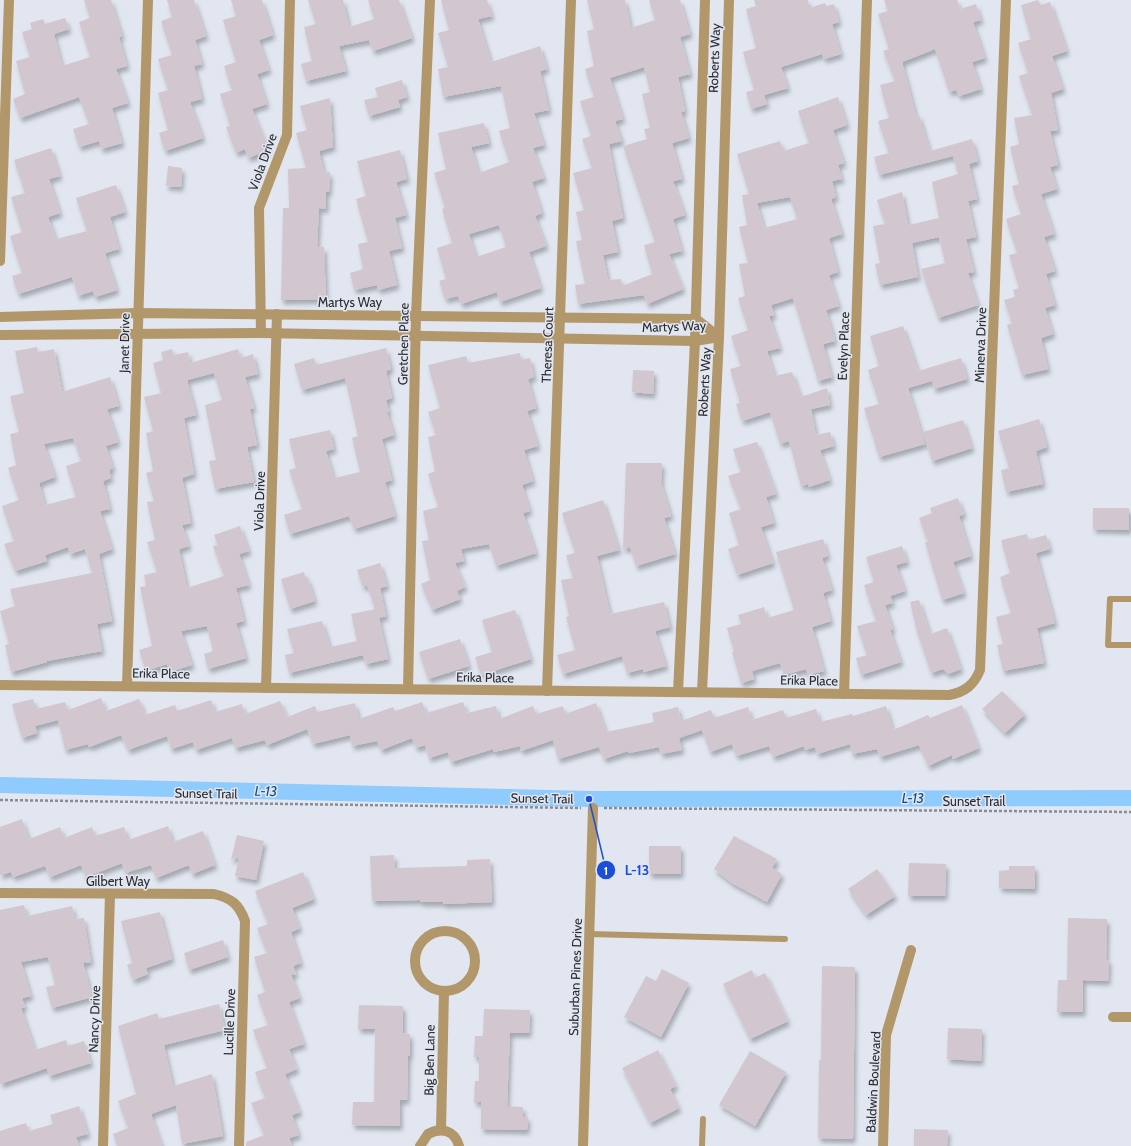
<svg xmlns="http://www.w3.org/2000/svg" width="1131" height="1146" font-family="Cabin,sans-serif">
  <defs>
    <filter id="shadow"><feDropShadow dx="2.5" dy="4.5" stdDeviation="2" flood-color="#0004"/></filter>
  </defs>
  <rect width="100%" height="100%" fill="#e1e6f1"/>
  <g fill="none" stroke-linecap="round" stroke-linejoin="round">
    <path stroke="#8fcbfd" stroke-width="16" d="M 0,785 L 589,799 L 1131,798"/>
  </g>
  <g fill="#d2c7cf" fill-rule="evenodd" filter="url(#shadow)">
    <path d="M 84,0 L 111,0 L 122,36 L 119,37 L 127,66 L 116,69 L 128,103 L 112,108 L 122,143 L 101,149 L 99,141 L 79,147 L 73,129 L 89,124 L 79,97 L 20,118 L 13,99 L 25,94 L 16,61 L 30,57 L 22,32 L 32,29 L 30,23 L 43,19 L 45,24 L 65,18 L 69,29 L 54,34 L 62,66 L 90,57 L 79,22 L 90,18 Z"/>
    <path d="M 167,0 L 194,0 L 206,36 L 195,40 L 202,64 L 194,66 L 202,99 L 190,102 L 203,138 L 165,151 L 159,133 L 168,130 L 158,93 L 168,90 L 158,59 L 172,55 L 161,21 L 172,17 Z"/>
    <path d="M 231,0 L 262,0 L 273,35 L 259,40 L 269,70 L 257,74 L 267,104 L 252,109 L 268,150 L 248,158 L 245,149 L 236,153 L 226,127 L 230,126 L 220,94 L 232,90 L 224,66 L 236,62 L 223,20 L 236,16 Z"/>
    <path d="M 308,0 L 343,0 L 349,27 L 374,19 L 368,0 L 399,0 L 412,38 L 373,51 L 369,40 L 339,46 L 346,71 L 306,81 L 301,64 L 312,61 L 304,27 L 316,24 Z"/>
    <path d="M 441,0 L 487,0 L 492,16 L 478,19 L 491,62 L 540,46 L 547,69 L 540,71 L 549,110 L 534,113 L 544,145 L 533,148 L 544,178 L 532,182 L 542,213 L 535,216 L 546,246 L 529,252 L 541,288 L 500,302 L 497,292 L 461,304 L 458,296 L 445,299 L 439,281 L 446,279 L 437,248 L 452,243 L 442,209 L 445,208 L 434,173 L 446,169 L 438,133 L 484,123 L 489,143 L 471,147 L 479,173 L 509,162 L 499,131 L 510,128 L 501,86 L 443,97 L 438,69 L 448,67 L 438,33 L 449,30 ZM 499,225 L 506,247 L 476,257 L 469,234 Z"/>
    <path d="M 587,0 L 625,0 L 631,28 L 655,20 L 649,0 L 680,0 L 690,34 L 680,37 L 690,74 L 678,77 L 685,111 L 681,112 L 689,138 L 672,143 L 682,179 L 673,181 L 685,215 L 673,219 L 682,251 L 669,254 L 683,289 L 647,304 L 644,295 L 578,304 L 575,285 L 585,284 L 576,241 L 582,240 L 576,212 L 584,210 L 573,173 L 592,168 L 582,139 L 591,136 L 580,101 L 594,97 L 585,69 L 594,66 L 587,31 L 594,29 ZM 644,67 L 650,92 L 642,94 L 650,128 L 644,129 L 647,139 L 623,146 L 655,242 L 644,245 L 652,274 L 622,286 L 621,279 L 608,280 L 603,255 L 618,252 L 612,221 L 623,218 L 609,144 L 622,141 L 615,121 L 623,119 L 610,78 Z"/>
    <path d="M 754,0 L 808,0 L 809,8 L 825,3 L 826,6 L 834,4 L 839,22 L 832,24 L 841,54 L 824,59 L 822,54 L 781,67 L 788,88 L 764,95 L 767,104 L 751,109 L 746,92 L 754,90 L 743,52 L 756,48 L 746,9 L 756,6 Z"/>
    <path d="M 884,0 L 957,0 L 960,9 L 976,4 L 981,20 L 973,22 L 985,58 L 972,62 L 981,89 L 959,96 L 956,90 L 949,92 L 935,49 L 902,62 L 916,116 L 919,115 L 930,151 L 972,139 L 978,161 L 969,164 L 977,199 L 968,201 L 976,237 L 966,239 L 974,272 L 968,273 L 978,305 L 938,318 L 921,269 L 945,263 L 939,237 L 912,243 L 918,277 L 880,285 L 875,264 L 880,263 L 873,226 L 885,224 L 877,200 L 902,192 L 908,225 L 939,218 L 932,182 L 958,174 L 953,156 L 879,175 L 874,157 L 889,153 L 878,121 L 889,118 L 880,85 L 895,81 L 883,51 L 889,49 L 878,14 L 888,11 Z"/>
    <path d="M 1038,0 L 1041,5 L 1050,2 L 1067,51 L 1052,56 L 1063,89 L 1051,93 L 1058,130 L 1050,131 L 1058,165 L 1050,167 L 1057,189 L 1041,194 L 1054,234 L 1044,237 L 1055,271 L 1046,274 L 1055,305 L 1045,308 L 1053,334 L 1041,338 L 1048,369 L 1022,375 L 1007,325 L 1012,323 L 1004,300 L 1015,297 L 1013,290 L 1019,288 L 1009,255 L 1017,253 L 1006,219 L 1021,214 L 1012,186 L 1019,184 L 1010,147 L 1019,144 L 1014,118 L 1032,115 L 1019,76 L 1028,73 L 1018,43 L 1031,39 L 1021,5 Z"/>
    <path d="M 402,80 L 407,97 L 398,100 L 400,107 L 369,116 L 364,100 L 378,97 L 375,88 Z"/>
    <path d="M 838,97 L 847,125 L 833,130 L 844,163 L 838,165 L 842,179 L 832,181 L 836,197 L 831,199 L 842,234 L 829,238 L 838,272 L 829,275 L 839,306 L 826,310 L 835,341 L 823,344 L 832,377 L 818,381 L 793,298 L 771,305 L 774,315 L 769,316 L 780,348 L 767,351 L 775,376 L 792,372 L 801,397 L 827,388 L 830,405 L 811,409 L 816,435 L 830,432 L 834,446 L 820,450 L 830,480 L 809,487 L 808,484 L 801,486 L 789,441 L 780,444 L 770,412 L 742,421 L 736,404 L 740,403 L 730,369 L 741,366 L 731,336 L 748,330 L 738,298 L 745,296 L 739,264 L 748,263 L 739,227 L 747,225 L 742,195 L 749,194 L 737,154 L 780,141 L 783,151 L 809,143 L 798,111 ZM 790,197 L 797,219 L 764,228 L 757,203 Z"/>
    <path d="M 330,98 L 333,147 L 319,151 L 324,173 L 330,172 L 329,192 L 326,192 L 326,209 L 319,208 L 317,247 L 324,247 L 326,299 L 281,300 L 283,208 L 289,208 L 288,169 L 306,168 L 296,133 L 307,130 L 300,106 Z"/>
    <path d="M 51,148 L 60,176 L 49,179 L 60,213 L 48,217 L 56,239 L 87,231 L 76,198 L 116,185 L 125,212 L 110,217 L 119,249 L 105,253 L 117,290 L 95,297 L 93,291 L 78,296 L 72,277 L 18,294 L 12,276 L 22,273 L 10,236 L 22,232 L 11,197 L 25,193 L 14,160 Z"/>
    <path d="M 400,150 L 407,179 L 396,182 L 406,215 L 395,218 L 402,248 L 389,251 L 397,285 L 378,290 L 377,285 L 354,290 L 350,273 L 363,269 L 358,244 L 368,242 L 356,199 L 366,196 L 357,161 Z"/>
    <path d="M 168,166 L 182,168 L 181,187 L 166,186 Z"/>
    <path d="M 903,326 L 918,371 L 961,358 L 967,379 L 934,389 L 932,381 L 908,388 L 925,444 L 879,457 L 864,408 L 879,404 L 868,370 L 879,366 L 870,336 Z"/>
    <path d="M 37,347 L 38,352 L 54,349 L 62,392 L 110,377 L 119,406 L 107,409 L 118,442 L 106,446 L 113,468 L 109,470 L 111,478 L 103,481 L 110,509 L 100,511 L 112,549 L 99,554 L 112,621 L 97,624 L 102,651 L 47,661 L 47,662 L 11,672 L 5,645 L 9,644 L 0,611 L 15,606 L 10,589 L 92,573 L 85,549 L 70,554 L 68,547 L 45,555 L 47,561 L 15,571 L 4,544 L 14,541 L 2,506 L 19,500 L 8,468 L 16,465 L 10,434 L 19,432 L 10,396 L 24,393 L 15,351 ZM 73,438 L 81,461 L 66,466 L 76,497 L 45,505 L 39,483 L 55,477 L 44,444 Z"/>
    <path d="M 386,348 L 391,369 L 386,371 L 392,398 L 386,400 L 389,412 L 387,412 L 394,435 L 382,439 L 392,480 L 385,482 L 395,516 L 354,529 L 349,516 L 290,534 L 284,515 L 302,509 L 289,470 L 296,468 L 289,439 L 330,430 L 334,449 L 326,451 L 334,478 L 360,472 L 352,438 L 358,436 L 345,378 L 302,390 L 294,364 L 314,358 L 316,365 Z"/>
    <path d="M 172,349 L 174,355 L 188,352 L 190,363 L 238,349 L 241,358 L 253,354 L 258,374 L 245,377 L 254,408 L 250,409 L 257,445 L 247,447 L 254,482 L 215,489 L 209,461 L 216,460 L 205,405 L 222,400 L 214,373 L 187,380 L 196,415 L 184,418 L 194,474 L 182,478 L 191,523 L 182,525 L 189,546 L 179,549 L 187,588 L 224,576 L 213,546 L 218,545 L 214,535 L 240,526 L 249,551 L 239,554 L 249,585 L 236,588 L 244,621 L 236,623 L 246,658 L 208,669 L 204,654 L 213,651 L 207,626 L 181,631 L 192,665 L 169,672 L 167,664 L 146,671 L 139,650 L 152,646 L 140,587 L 146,586 L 144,575 L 157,572 L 147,542 L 155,540 L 147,502 L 154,501 L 146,473 L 153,471 L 146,433 L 153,431 L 144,397 L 161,393 L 153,363 L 163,360 L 161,352 Z"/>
    <path d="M 520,353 L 521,360 L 530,358 L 534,377 L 528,379 L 536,408 L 527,411 L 538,446 L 524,450 L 533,481 L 522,485 L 530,511 L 523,513 L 536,553 L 496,566 L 489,544 L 461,549 L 464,561 L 455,563 L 465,587 L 457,591 L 460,599 L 432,610 L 421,584 L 430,580 L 422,541 L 429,540 L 423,511 L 438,507 L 428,474 L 435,471 L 428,437 L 436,435 L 428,412 L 440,408 L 428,365 L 466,356 L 468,363 Z"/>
    <path d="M 633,370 L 654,371 L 653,394 L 632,392 Z"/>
    <path d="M 1039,419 L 1047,447 L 1036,451 L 1043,484 L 1006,492 L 1001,470 L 1009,468 L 998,431 Z"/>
    <path d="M 963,420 L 972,448 L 932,461 L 923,432 Z"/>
    <path d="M 757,442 L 776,494 L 766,497 L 774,523 L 761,527 L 773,563 L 737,575 L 728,549 L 739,545 L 729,513 L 741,509 L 728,476 L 741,472 L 733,449 Z"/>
    <path d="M 626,463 L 662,463 L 661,483 L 671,516 L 664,518 L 675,554 L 636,566 L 630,547 L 623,549 Z"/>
    <path d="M 958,498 L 964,514 L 959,516 L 971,556 L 953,562 L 964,593 L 942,600 L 925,542 L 928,542 L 919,518 L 932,513 L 930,508 Z"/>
    <path d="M 603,500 L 619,550 L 597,556 L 610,614 L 664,602 L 670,627 L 655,631 L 666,666 L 644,672 L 643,669 L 627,673 L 622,656 L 563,674 L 557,655 L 575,650 L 566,617 L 569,616 L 561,580 L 573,578 L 566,555 L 575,553 L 562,513 Z"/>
    <path d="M 1093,508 L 1129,508 L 1129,530 L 1093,529 Z"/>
    <path d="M 1027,534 L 1028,540 L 1046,535 L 1050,549 L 1036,553 L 1055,623 L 1037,628 L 1044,663 L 1003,671 L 997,645 L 1003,644 L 996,617 L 1011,613 L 1000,577 L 1010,573 L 1001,540 Z"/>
    <path d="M 823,539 L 828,556 L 822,558 L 832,590 L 823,593 L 831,621 L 812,627 L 824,671 L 808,675 L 806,669 L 784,675 L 780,663 L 752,671 L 754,679 L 741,683 L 732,652 L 734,651 L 727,628 L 741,624 L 738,615 L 764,607 L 767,618 L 794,610 L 776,552 Z"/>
    <path d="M 902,546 L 907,562 L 896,565 L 905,591 L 890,596 L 893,603 L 885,605 L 893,629 L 890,630 L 901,662 L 861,675 L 856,658 L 867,655 L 857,626 L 876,621 L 864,585 L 874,582 L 866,557 Z"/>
    <path d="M 380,563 L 387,586 L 380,588 L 386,616 L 379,618 L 388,659 L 366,664 L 363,655 L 289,673 L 285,655 L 294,653 L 287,629 L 322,621 L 330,647 L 357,641 L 351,614 L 375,609 L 367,585 L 363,587 L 357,570 Z"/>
    <path d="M 304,572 L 306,579 L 308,579 L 315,601 L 290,609 L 281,579 Z"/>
    <path d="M 919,600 L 930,634 L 947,628 L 961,669 L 948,674 L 943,669 L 931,673 L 917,632 L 910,602 Z"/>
    <path d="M 515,610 L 531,659 L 481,675 L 475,657 L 492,652 L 482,620 Z"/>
    <path d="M 460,639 L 469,666 L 428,679 L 419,652 Z"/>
    <path d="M 1002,691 L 1025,714 L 1005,733 L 982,709 Z"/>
    <path d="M 101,698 L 106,711 L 139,699 L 145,715 L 175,705 L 177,711 L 211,700 L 215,712 L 242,704 L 245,714 L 280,701 L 287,717 L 315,706 L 317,712 L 355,703 L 359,719 L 393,707 L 395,711 L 422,702 L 426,713 L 463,702 L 467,713 L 496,706 L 499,719 L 533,706 L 536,714 L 563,706 L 565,714 L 596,703 L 606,732 L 654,722 L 652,713 L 678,707 L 681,721 L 711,710 L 714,718 L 748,707 L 752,720 L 783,710 L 786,718 L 816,709 L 820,722 L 852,714 L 853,716 L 886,706 L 893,730 L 928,715 L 930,718 L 962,705 L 979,748 L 953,759 L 952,755 L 928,766 L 919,745 L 880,757 L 877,749 L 852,754 L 850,744 L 817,754 L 815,747 L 805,750 L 804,746 L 773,757 L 769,746 L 736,756 L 732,744 L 710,752 L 702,730 L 679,738 L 682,750 L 661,754 L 659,747 L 629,753 L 628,751 L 604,759 L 599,747 L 558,759 L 553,740 L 521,751 L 520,746 L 494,752 L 493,749 L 451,762 L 448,752 L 429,758 L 425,745 L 416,748 L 412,738 L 381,750 L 377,741 L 352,746 L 350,735 L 313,744 L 307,729 L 267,745 L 265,740 L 235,748 L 232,738 L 196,750 L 193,742 L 171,749 L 167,736 L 128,750 L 121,735 L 89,747 L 88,744 L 65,750 L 58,720 L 35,726 L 37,733 L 22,738 L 12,704 L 33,699 L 36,709 L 65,702 L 68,710 Z"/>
    <path d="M 22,819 L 29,839 L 60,827 L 64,838 L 92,827 L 95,836 L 124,827 L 128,840 L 168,826 L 173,842 L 203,831 L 215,865 L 192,874 L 189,865 L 156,878 L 151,865 L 125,873 L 122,863 L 86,877 L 81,865 L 50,877 L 45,866 L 13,877 L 11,872 L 0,875 L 0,827 Z"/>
    <path d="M 237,835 L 264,841 L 256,880 L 235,876 L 239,857 L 231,860 Z"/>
    <path d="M 734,836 L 777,859 L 772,868 L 782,874 L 767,902 L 732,883 L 714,869 Z"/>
    <rect x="649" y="846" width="32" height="28"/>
    <path d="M 394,855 L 395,868 L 467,866 L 467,860 L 490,859 L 492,902 L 443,904 L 443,902 L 420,902 L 420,900 L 372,901 L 370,856 Z"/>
    <path d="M 909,863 L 946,864 L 945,896 L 908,896 Z"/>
    <path d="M 1009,866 L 1035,866 L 1035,889 L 999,888 L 999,871 L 1009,870 Z"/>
    <path d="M 877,869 L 895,896 L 866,915 L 848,889 Z"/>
    <path d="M 303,872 L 314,899 L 292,908 L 300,928 L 291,932 L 301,963 L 293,966 L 296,974 L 291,975 L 300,998 L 289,1002 L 304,1044 L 289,1049 L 297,1069 L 285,1074 L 300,1112 L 292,1115 L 299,1135 L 289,1138 L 292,1146 L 246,1146 L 246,1142 L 264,1135 L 251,1103 L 265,1098 L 255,1072 L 267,1068 L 253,1030 L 268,1025 L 257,995 L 265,992 L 254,957 L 267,953 L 257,928 L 268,924 L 255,891 Z"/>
    <path d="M 24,905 L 27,916 L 72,906 L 75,919 L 84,918 L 91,962 L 83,963 L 92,997 L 52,1008 L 46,987 L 55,985 L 48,957 L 21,962 L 31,996 L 22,998 L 25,1007 L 21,1008 L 35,1050 L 66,1040 L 68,1046 L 84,1041 L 91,1063 L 49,1076 L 47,1068 L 0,1084 L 0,910 Z"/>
    <path d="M 160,912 L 172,959 L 146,968 L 148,974 L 133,980 L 127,965 L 132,963 L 121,921 Z"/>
    <path d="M 1068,918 L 1107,919 L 1106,960 L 1109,960 L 1108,981 L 1083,980 L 1083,1012 L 1057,1012 L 1058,980 L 1067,980 Z"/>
    <path d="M 223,940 L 228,957 L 189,970 L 184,953 Z"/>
    <path d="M 822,966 L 855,967 L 853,1139 L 818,1138 L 819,1060 L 821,1060 Z"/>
    <path d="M 662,969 L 689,983 L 661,1037 L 624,1017 L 646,976 L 656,981 Z"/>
    <path d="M 752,970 L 755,978 L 765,973 L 788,1021 L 750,1039 L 723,984 Z"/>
    <path d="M 219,1004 L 225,1030 L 164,1045 L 173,1086 L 212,1074 L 223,1136 L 182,1144 L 176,1105 L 151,1114 L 162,1146 L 117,1146 L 113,1134 L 128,1128 L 118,1101 L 136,1094 L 118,1026 L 157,1013 L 159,1019 Z"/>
    <path d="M 359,1005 L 403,1006 L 403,1033 L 410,1034 L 410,1056 L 408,1056 L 407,1100 L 400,1100 L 400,1126 L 352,1125 L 353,1102 L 374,1102 L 375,1029 L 358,1029 Z"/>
    <path d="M 484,1009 L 530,1010 L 529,1033 L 510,1033 L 507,1106 L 523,1107 L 523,1117 L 528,1117 L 527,1130 L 481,1129 L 481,1102 L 474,1102 L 475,1081 L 479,1081 L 479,1057 L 474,1057 L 475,1036 L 483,1036 Z"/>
    <path d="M 948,1028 L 982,1029 L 981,1061 L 947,1059 Z"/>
    <path d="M 658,1050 L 676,1086 L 670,1089 L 679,1108 L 650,1123 L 622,1068 Z"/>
    <path d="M 750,1051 L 786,1072 L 755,1126 L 719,1105 Z"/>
    <path d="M 79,1106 L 88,1134 L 76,1137 L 79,1146 L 0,1146 L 0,1131 L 26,1123 L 29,1131 L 53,1124 L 50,1115 Z"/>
    <path d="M 914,1129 L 948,1130 L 947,1146 L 914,1146 Z"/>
  </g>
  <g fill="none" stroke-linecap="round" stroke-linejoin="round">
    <g stroke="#888b93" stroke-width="2.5" stroke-dasharray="3 2" stroke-linecap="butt">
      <path d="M 0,800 L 581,808"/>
      <path d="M 604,808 L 1131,812"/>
    </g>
    <g stroke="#b2976a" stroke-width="6">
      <path d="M 1131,599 L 1110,599 L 1108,645 L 1131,645"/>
      <path d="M 589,934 L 785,939"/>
      <path d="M 702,1146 L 703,1119"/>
    </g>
    <g stroke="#b2976a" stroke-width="10">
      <path d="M 0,261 L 9,0"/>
      <path d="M 0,317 L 137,313 L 696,319 L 719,337"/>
      <path d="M 261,333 L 259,208 L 287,135 L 290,0"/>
      <path d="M 0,335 L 261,333 L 695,341 L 719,337"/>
      <path d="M 0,685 L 949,695 C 965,692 974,685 980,670 L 1006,0"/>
      <path d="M 127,686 L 148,0"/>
      <path d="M 266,688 L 277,314"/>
      <path d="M 408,689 L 416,315 L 430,0"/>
      <path d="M 547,691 L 571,0"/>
      <path d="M 678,692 L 695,341 L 705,0"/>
      <path d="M 702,692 L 719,337 L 729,0"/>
      <path d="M 844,694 L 867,0"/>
      <path d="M 0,893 L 214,894 C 231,898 239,904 245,921 L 239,1146"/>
      <circle cx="445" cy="961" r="30"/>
      <path d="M 1113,1017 L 1131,1017"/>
      <path d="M 441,1130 L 444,991"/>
      <path d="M 103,1146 L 110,894"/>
      <path d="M 420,1146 L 428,1134 C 441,1127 455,1130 459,1146"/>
      <path d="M 583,1146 L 593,808"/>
      <path d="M 883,1146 L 886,1035 L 911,950"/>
    </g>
  </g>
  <g text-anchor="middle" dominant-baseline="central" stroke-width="3" stroke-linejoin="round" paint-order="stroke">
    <g font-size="13" fill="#2a2c30" stroke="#e1e6f1">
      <text transform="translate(714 58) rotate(-88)">Roberts Way</text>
      <text transform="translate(262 162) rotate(-70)">Viola Drive</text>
      <text x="350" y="302">Martys Way</text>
      <text transform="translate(674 326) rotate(-2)">Martys Way</text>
      <text transform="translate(124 343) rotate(-89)">Janet Drive</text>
      <text transform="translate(403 344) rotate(-89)">Gretchen Place</text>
      <text transform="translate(547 345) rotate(-88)">Theresa Court</text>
      <text transform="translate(980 345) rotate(-88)">Minerva Drive</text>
      <text transform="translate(843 346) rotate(-88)">Evelyn Place</text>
      <text transform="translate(704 382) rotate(-87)">Roberts Way</text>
      <text transform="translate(259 501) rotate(-88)">Viola Drive</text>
      <text transform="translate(161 673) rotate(1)">Erika Place</text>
      <text transform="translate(485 677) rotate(1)">Erika Place</text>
      <text transform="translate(809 680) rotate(1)">Erika Place</text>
      <text transform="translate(206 793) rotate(1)">Sunset Trail</text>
      <text transform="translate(542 798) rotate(1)">Sunset Trail</text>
      <text x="974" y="801">Sunset Trail</text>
      <text x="118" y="881">Gilbert Way</text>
      <text transform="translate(575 977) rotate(-88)">Suburban Pines Drive</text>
      <text transform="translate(94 1019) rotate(-88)">Nancy Drive</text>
      <text transform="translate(229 1022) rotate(-88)">Lucille Drive</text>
      <text transform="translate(429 1060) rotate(-89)">Big Ben Lane</text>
      <text transform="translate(873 1082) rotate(-87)">Baldwin Boulevard</text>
    </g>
    <g font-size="14" font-style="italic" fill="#08507d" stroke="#e1e6f1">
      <text transform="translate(266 791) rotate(1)">L-13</text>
      <text x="913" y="798">L-13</text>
    </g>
  </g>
  <path fill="none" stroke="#1d4ed8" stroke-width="1.5" d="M589 799L606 870"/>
  <g fill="#1d4ed8" stroke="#e1e6f1" stroke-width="1.5">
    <circle cx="589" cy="799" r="4"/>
    <circle cx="606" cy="870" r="10"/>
  </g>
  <g font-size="12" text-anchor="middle" font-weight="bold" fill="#fff">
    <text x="606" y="875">1</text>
  </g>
  <g font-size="14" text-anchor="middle" font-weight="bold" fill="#1d4ed8" stroke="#e1e6f1" stroke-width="3" stroke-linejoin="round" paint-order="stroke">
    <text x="637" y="875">L-13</text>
  </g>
</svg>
